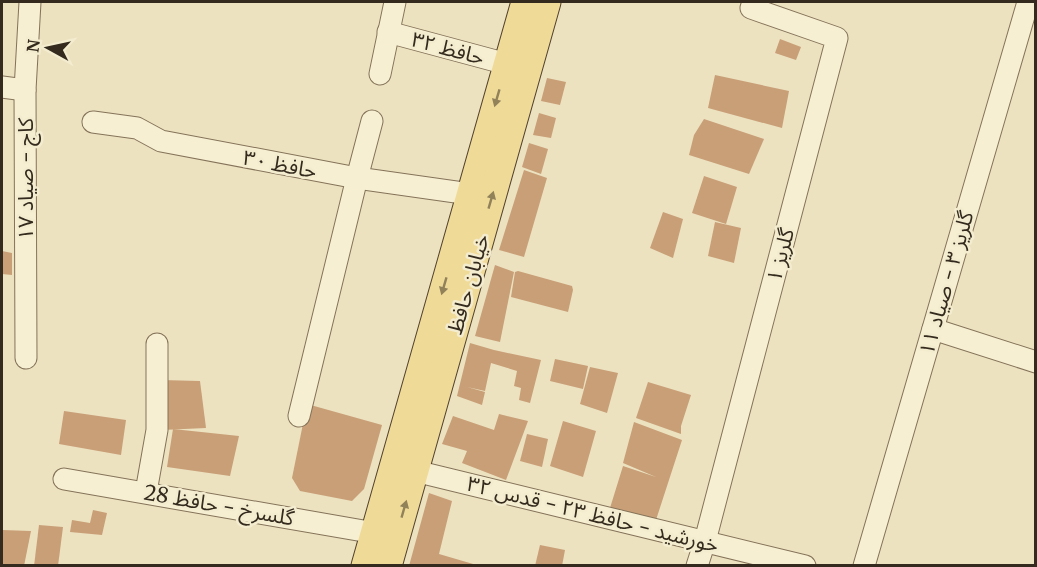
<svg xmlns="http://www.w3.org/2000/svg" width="1037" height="567" font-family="Merriweather,'Noto Sans Arabic',serif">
  <rect width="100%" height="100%" fill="#ece2c0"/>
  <g fill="#c99f77">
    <path d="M 780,39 L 801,47 L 796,60 L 775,53 Z"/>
    <path d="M 715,75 L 789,91 L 782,128 L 708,108 Z"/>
    <path d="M 547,78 L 566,82 L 560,105 L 541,101 Z"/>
    <path d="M 539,113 L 556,118 L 551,138 L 533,135 Z"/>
    <path d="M 704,119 L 764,139 L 749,174 L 689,155 L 694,135 Z"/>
    <path d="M 529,143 L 548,149 L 541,174 L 522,167 Z"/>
    <path d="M 524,170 L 547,178 L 524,257 L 499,250 Z"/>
    <path d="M 704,176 L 737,187 L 726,224 L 692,213 Z"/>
    <path d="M 663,212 L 683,219 L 673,258 L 650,248 Z"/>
    <path d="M 715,222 L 741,228 L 734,263 L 708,256 Z"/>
    <path d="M 2,251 L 12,253 L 12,275 L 2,274 Z"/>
    <path d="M 495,265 L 514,272 L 500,342 L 475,336 Z"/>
    <path d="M 518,271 L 572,286 L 573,290 L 568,312 L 511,297 L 515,272 Z"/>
    <path d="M 470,343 L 494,350 L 541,360 L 530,403 L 519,400 L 521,388 L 514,386 L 517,371 L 491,363 L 485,391 L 467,387 L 485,392 L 482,405 L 457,396 Z"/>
    <path d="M 555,359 L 588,366 L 583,389 L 550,381 Z"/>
    <path d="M 590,367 L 618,373 L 607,413 L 580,404 Z"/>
    <path d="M 161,380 L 200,381 L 206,428 L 162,430 Z"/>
    <path d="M 648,382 L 691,395 L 681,426 L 681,434 L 636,418 Z"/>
    <path d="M 307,404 L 382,425 L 364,489 L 352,501 L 300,491 L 292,478 Z"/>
    <path d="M 64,411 L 126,420 L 121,455 L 59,444 Z"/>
    <path d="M 499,414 L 528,421 L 506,480 L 462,463 L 467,451 L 442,444 L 453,416 L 494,430 Z"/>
    <path d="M 563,421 L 596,431 L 583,477 L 550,466 Z"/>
    <path d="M 634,422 L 682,440 L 655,523 L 610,508 L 623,466 L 656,477 L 623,463 Z"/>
    <path d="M 173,429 L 239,436 L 230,476 L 167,467 Z"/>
    <path d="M 527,434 L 548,439 L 542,467 L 520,461 Z"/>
    <path d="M 429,493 L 452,501 L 439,554 L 480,566 L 409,566 Z"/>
    <path d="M 93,510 L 107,513 L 102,535 L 70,532 L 72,520 L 90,523 Z"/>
    <path d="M 39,525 L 63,527 L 58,566 L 34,566 Z"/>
    <path d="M 2,530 L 31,531 L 24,566 L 2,566 Z"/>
    <path d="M 540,545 L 565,550 L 562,566 L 535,566 Z"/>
  </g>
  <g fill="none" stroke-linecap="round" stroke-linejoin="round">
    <g stroke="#847359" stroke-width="23">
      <g id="minor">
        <path d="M 388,32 L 507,64"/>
        <path d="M 380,74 L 395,2"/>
        <path d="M 2,87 L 25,90"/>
        <path d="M 93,122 L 137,128 L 161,141 L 357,178 L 470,194"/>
        <path d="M 933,329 L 1036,362"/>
        <path d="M 26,358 L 25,90 L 30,2"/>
        <path d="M 299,416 L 357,178 L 372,121"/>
        <path d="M 415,471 L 805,566"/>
        <path d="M 64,479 L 375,533"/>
        <path d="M 146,492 L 157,430 L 157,344"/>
        <path d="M 697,566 L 705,541 L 837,38 L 751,8 L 753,2"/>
        <path d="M 864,566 L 1028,2"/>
      </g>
    </g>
    <g stroke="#52412d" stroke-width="29">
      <g id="major">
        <path d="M 365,566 L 525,2"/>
        <path d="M 388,566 L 547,2"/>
      </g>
    </g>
    <use href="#minor" stroke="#f7efd2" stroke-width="21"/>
    <use href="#major" stroke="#efda98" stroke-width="27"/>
  </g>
  <defs><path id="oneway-solid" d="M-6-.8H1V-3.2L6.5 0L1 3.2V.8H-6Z" transform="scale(1.5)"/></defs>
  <g fill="#92825a">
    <use href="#oneway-solid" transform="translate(497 98) rotate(106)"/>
    <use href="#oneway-solid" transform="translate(491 200) rotate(-74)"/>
    <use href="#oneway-solid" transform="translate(444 286) rotate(106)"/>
    <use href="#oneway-solid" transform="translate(404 509) rotate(-74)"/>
  </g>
  <g text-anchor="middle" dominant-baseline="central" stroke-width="5" stroke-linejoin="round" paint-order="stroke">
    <g font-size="21" fill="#342a1d" stroke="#f4eccf">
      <text transform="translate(448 48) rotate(15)">حافظ ۳۲</text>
      <text transform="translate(280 164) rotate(11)">حافظ ۳۰</text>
      <text transform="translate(25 179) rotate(-90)">کاج - صیاد ۱۷</text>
      <text transform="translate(780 255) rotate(-75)">گلریز ۱</text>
      <text transform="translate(946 283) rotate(-74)">گلریز ۳ - صیاد ۱۱</text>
      <text transform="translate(468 284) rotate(-74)">خیابان حافظ</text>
      <text transform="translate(219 505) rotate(10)">گلسرخ - حافظ 28</text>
      <text transform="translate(593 514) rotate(14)">خورشید - حافظ ۲۳ - قدس ۳۲</text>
    </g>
  </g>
  <rect width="1037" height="567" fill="none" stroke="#342a1d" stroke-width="6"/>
  <g transform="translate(48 48) rotate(278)" stroke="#f4eccf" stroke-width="4.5" paint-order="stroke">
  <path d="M0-4.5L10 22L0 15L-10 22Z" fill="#342a1d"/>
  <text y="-9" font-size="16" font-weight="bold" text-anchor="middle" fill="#342a1d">N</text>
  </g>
</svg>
